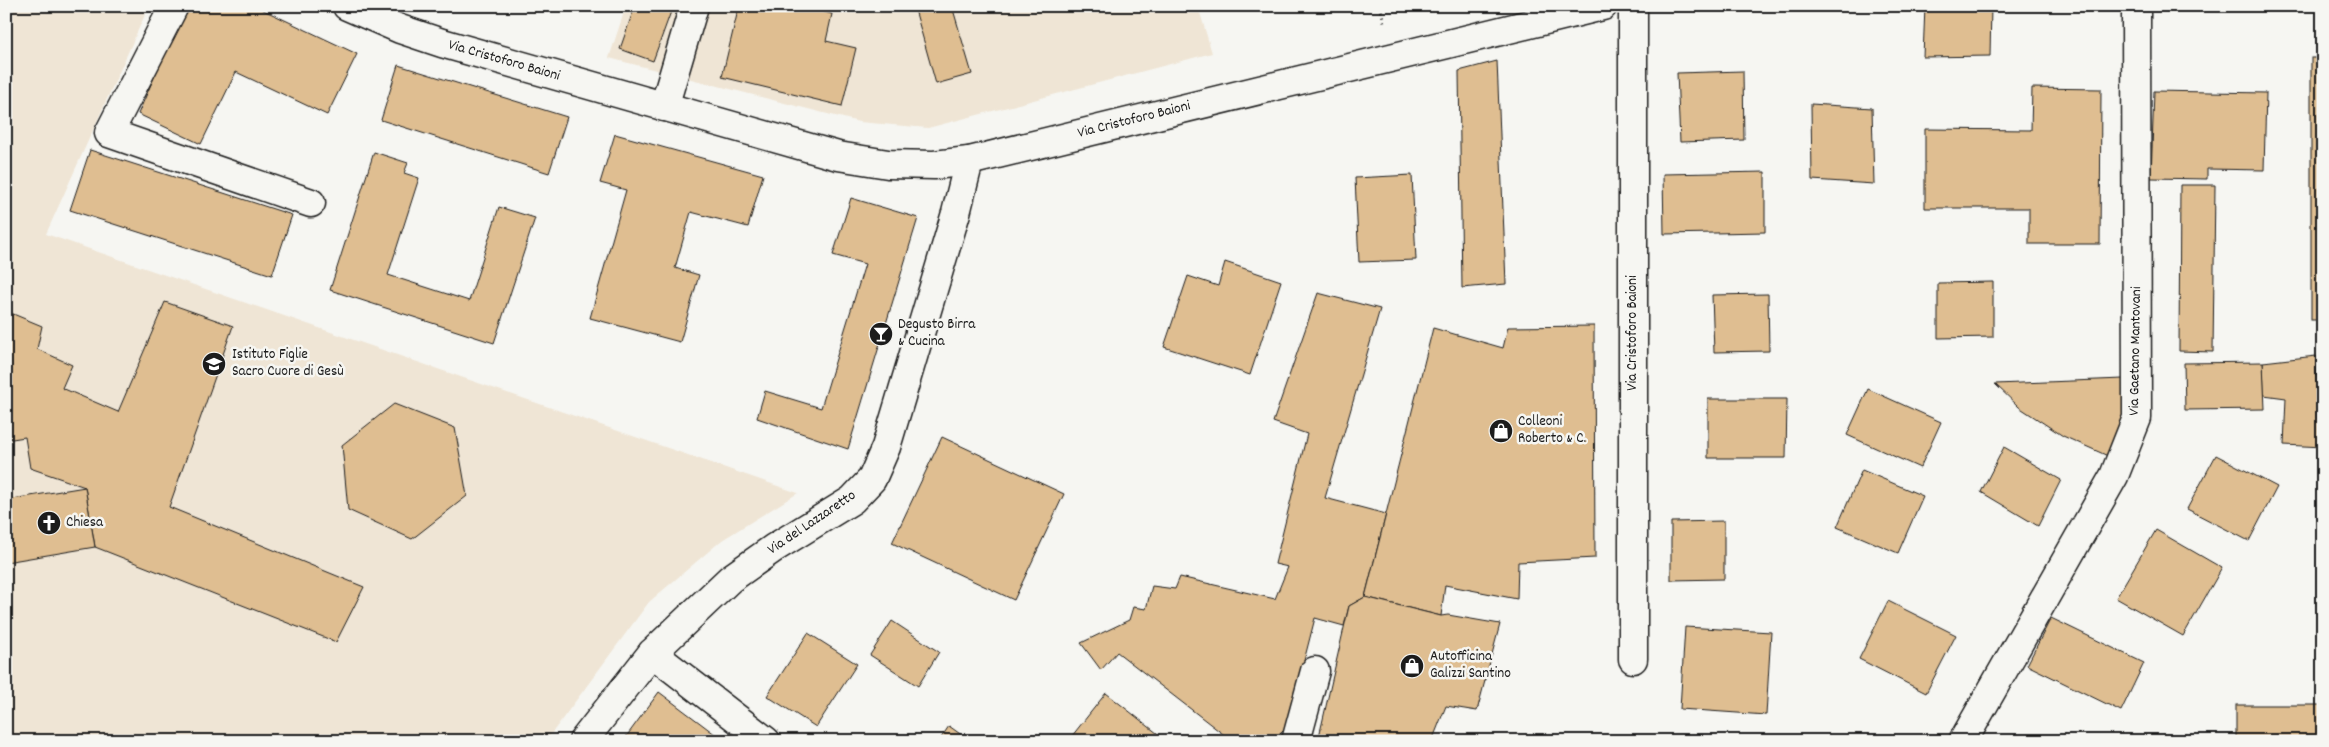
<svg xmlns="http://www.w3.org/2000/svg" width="2329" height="747" font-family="Dekko,sans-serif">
  <rect width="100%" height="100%" fill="#f6f6f2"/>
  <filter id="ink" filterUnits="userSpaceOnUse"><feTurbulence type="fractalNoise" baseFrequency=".02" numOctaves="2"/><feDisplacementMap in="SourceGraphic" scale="10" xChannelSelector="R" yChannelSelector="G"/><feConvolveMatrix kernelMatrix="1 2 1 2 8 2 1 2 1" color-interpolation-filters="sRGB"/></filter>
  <g filter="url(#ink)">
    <g fill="#efe5d5">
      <path d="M 8,6 L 149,6 L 46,234 L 798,493 L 722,540 L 649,602 L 546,741 L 6,741 Z"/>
      <path d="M 626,6 L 1198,6 L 1212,53 L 928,128 L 859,122 L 609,58 Z"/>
    </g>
    <g fill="#dfbe91" stroke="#1c1c1c">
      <path d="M 176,6 L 255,6 L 357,54 L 327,115 L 236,72 L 201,144 L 138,114 L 166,50 Z"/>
      <path d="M 635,6 L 673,6 L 653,61 L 620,49 Z"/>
      <path d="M 739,6 L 800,6 L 832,14 L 826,41 L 856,48 L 842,106 L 722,77 Z"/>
      <path d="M 914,6 L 952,6 L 972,74 L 936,84 Z"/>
      <path d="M 1925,6 L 1991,6 L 1990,56 L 1923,57 Z"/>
      <rect x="2311" y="58" width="12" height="262"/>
      <path d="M 1497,61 L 1506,284 L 1462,288 L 1459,71 Z"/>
      <path d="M 398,65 L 567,117 L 549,173 L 381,120 Z"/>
      <path d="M 1743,71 L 1744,140 L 1680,142 L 1677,73 Z"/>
      <path d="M 2032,88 L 2101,89 L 2100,244 L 2029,244 L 2029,208 L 1925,208 L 1925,129 L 2031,130 Z"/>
      <path d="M 2154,91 L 2266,93 L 2264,170 L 2207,169 L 2207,179 L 2151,178 Z"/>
      <path d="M 1811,104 L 1872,108 L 1874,184 L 1812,180 Z"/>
      <path d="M 615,134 L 763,175 L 748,227 L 691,212 L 675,268 L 699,275 L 680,342 L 590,318 L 626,190 L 600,183 Z"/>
      <path d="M 90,150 L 292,215 L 272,275 L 70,210 Z"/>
      <path d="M 374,152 L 408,163 L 404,173 L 419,178 L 388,275 L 469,301 L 499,207 L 535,218 L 494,343 L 330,290 Z"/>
      <path d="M 1765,172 L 1765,232 L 1664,234 L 1663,174 Z"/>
      <path d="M 1412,175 L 1416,260 L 1359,262 L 1355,178 Z"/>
      <path d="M 2180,185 L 2215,185 L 2213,352 L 2179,351 Z"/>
      <path d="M 851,198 L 918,218 L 848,449 L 757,418 L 765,391 L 821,408 L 865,264 L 833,255 Z"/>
      <path d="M 1225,262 L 1281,281 L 1250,375 L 1164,347 L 1188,276 L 1218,286 Z"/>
      <path d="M 1993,282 L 1993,337 L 1938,338 L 1938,283 Z"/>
      <path d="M 1318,293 L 1380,309 L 1325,498 L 1386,514 L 1365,597 L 1349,606 L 1344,626 L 1315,618 L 1287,727 L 1273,741 L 1232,741 L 1117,652 L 1101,670 L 1081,643 L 1129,620 L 1133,607 L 1146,609 L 1152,586 L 1175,589 L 1180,577 L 1275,599 L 1288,567 L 1275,564 L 1307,434 L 1273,422 Z"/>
      <path d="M 1768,294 L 1769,351 L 1714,352 L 1712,295 Z"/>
      <path d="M 165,302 L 233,326 L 169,507 L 364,587 L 336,642 L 95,547 L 85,487 L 30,468 L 25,437 L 6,440 L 6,311 L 42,326 L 37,349 L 72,365 L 62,388 L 118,412 Z"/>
      <path d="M 1594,326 L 1595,558 L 1518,562 L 1517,599 L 1445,585 L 1441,616 L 1365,597 L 1433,328 L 1503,348 L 1508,327 Z"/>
      <path d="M 2316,356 L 2317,419 L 2323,419 L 2323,447 L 2284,445 L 2286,398 L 2264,395 L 2263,362 Z"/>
      <path d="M 2263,362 L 2265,409 L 2185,410 L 2184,363 Z"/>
      <path d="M 2123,379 L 2124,424 L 2108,456 L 2063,436 L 2019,407 L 1995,384 Z"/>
      <path d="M 1868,389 L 1941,422 L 1920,468 L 1847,435 Z"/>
      <path d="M 1708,399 L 1787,399 L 1786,458 L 1708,458 Z"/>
      <path d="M 394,404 L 455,428 L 467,496 L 412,539 L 348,510 L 342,445 Z"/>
      <path d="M 942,437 L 1064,494 L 1014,600 L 892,543 Z"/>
      <path d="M 2004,447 L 2061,480 L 2038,526 L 1981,492 Z"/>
      <path d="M 2216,455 L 2277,487 L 2249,541 L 2187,509 Z"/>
      <path d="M 1862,470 L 1923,496 L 1898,553 L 1837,527 Z"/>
      <path d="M 85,487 L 95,547 L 6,562 L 6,500 Z"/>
      <path d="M 1724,521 L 1724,579 L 1671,580 L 1671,522 Z"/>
      <path d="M 2156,530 L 2222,568 L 2183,636 L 2116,598 Z"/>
      <path d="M 1365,597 L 1441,616 L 1448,615 L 1500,624 L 1477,711 L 1446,706 L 1432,741 L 1318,741 L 1349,606 Z"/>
      <path d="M 1888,601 L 1956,635 L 1926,693 L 1859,659 Z"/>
      <path d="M 2051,618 L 2144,663 L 2121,711 L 2027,665 Z"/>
      <path d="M 892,621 L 939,652 L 918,686 L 870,655 Z"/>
      <path d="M 1685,627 L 1771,632 L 1766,715 L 1680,709 Z"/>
      <path d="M 808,633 L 857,664 L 816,727 L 767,696 Z"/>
      <path d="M 659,692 L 724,741 L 623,741 Z"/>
      <path d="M 1106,693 L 1167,741 L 1068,741 Z"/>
      <rect x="2236" y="705" width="87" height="36"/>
      <path d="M 949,726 L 970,741 L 939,741 Z"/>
    </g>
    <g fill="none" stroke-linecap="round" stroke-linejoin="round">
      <g stroke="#1c1c1c" stroke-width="31">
        <g id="minor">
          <path d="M 174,6 L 109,133 L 311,203"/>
          <path d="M 347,6 L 400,29 L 442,43 L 838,156 L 888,164 L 934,165 L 969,161 L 1603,6"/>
          <path d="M 1633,6 L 1633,659"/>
          <path d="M 664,107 L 694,6"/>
          <path d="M 652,653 L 766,741"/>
          <path d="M 583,741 L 652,653 L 730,579 L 774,548 L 852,500 L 872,479 L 886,447 L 956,213 L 969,161"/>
          <path d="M 1296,741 L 1315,671"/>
          <path d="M 1963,741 L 2114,476 L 2137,418 L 2136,6"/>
        </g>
      </g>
      <path stroke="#1c1c1c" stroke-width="3" stroke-dasharray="1 4" stroke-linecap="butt" d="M 1380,6 L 1385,25"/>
      <use href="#minor" stroke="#f6f6f2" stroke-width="28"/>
    </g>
  </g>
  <defs>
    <g id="bar-disc" transform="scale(1.25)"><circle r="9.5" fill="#1c1c1c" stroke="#f6f6f2"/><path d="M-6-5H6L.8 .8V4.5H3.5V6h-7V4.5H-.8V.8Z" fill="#fff"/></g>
    <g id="school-disc" transform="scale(1.25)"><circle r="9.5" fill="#1c1c1c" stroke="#f6f6f2"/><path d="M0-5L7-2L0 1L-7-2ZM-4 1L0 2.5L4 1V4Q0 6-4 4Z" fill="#fff"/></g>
    <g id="shop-disc" transform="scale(1.25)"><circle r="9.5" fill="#1c1c1c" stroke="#f6f6f2"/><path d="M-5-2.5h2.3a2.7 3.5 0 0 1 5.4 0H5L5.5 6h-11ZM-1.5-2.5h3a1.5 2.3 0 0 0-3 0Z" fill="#fff"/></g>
    <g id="church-disc" transform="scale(1.25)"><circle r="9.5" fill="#1c1c1c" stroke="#f6f6f2"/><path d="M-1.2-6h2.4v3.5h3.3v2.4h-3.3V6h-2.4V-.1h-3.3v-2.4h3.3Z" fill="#fff"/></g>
  </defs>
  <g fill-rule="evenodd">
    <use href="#bar-disc" x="881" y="334"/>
    <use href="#school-disc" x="214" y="364"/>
    <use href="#shop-disc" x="1501" y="431"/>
    <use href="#church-disc" x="49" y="523"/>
    <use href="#shop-disc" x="1412" y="666"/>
  </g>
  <g text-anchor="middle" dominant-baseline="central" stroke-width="5" stroke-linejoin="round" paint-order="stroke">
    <g font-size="15" fill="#1c1c1c" stroke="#f6f6f2">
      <text transform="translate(504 61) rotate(16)">Via Cristoforo Baioni</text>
      <text transform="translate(1134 120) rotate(-14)">Via Cristoforo Baioni</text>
      <text transform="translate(1633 333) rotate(-90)">Via Cristoforo Baioni</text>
      <text transform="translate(2136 351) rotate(-89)">Via Gaetano Mantovani</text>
      <text transform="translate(812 523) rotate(-34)">Via del Lazzaretto</text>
    </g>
    <g font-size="15" fill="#1c1c1c" stroke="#f6f6f2" text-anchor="start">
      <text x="898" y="325">Degusto Birra<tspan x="898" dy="17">&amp; Cucina</tspan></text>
      <text x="232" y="355">Istituto Figlie<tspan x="232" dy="17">Sacro Cuore di Gesù</tspan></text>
      <text x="1518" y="422">Colleoni<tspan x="1518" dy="17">Roberto &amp; C.</tspan></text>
      <text x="66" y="523">Chiesa</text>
      <text x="1430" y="657">Autofficina<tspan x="1430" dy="17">Galizzi Santino</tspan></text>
    </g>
  </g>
  <rect width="2329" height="747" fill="none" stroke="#f6f6f2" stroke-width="25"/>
  <rect x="12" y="12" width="2304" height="722" fill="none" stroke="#1c1c1c" stroke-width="2" filter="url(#ink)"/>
</svg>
